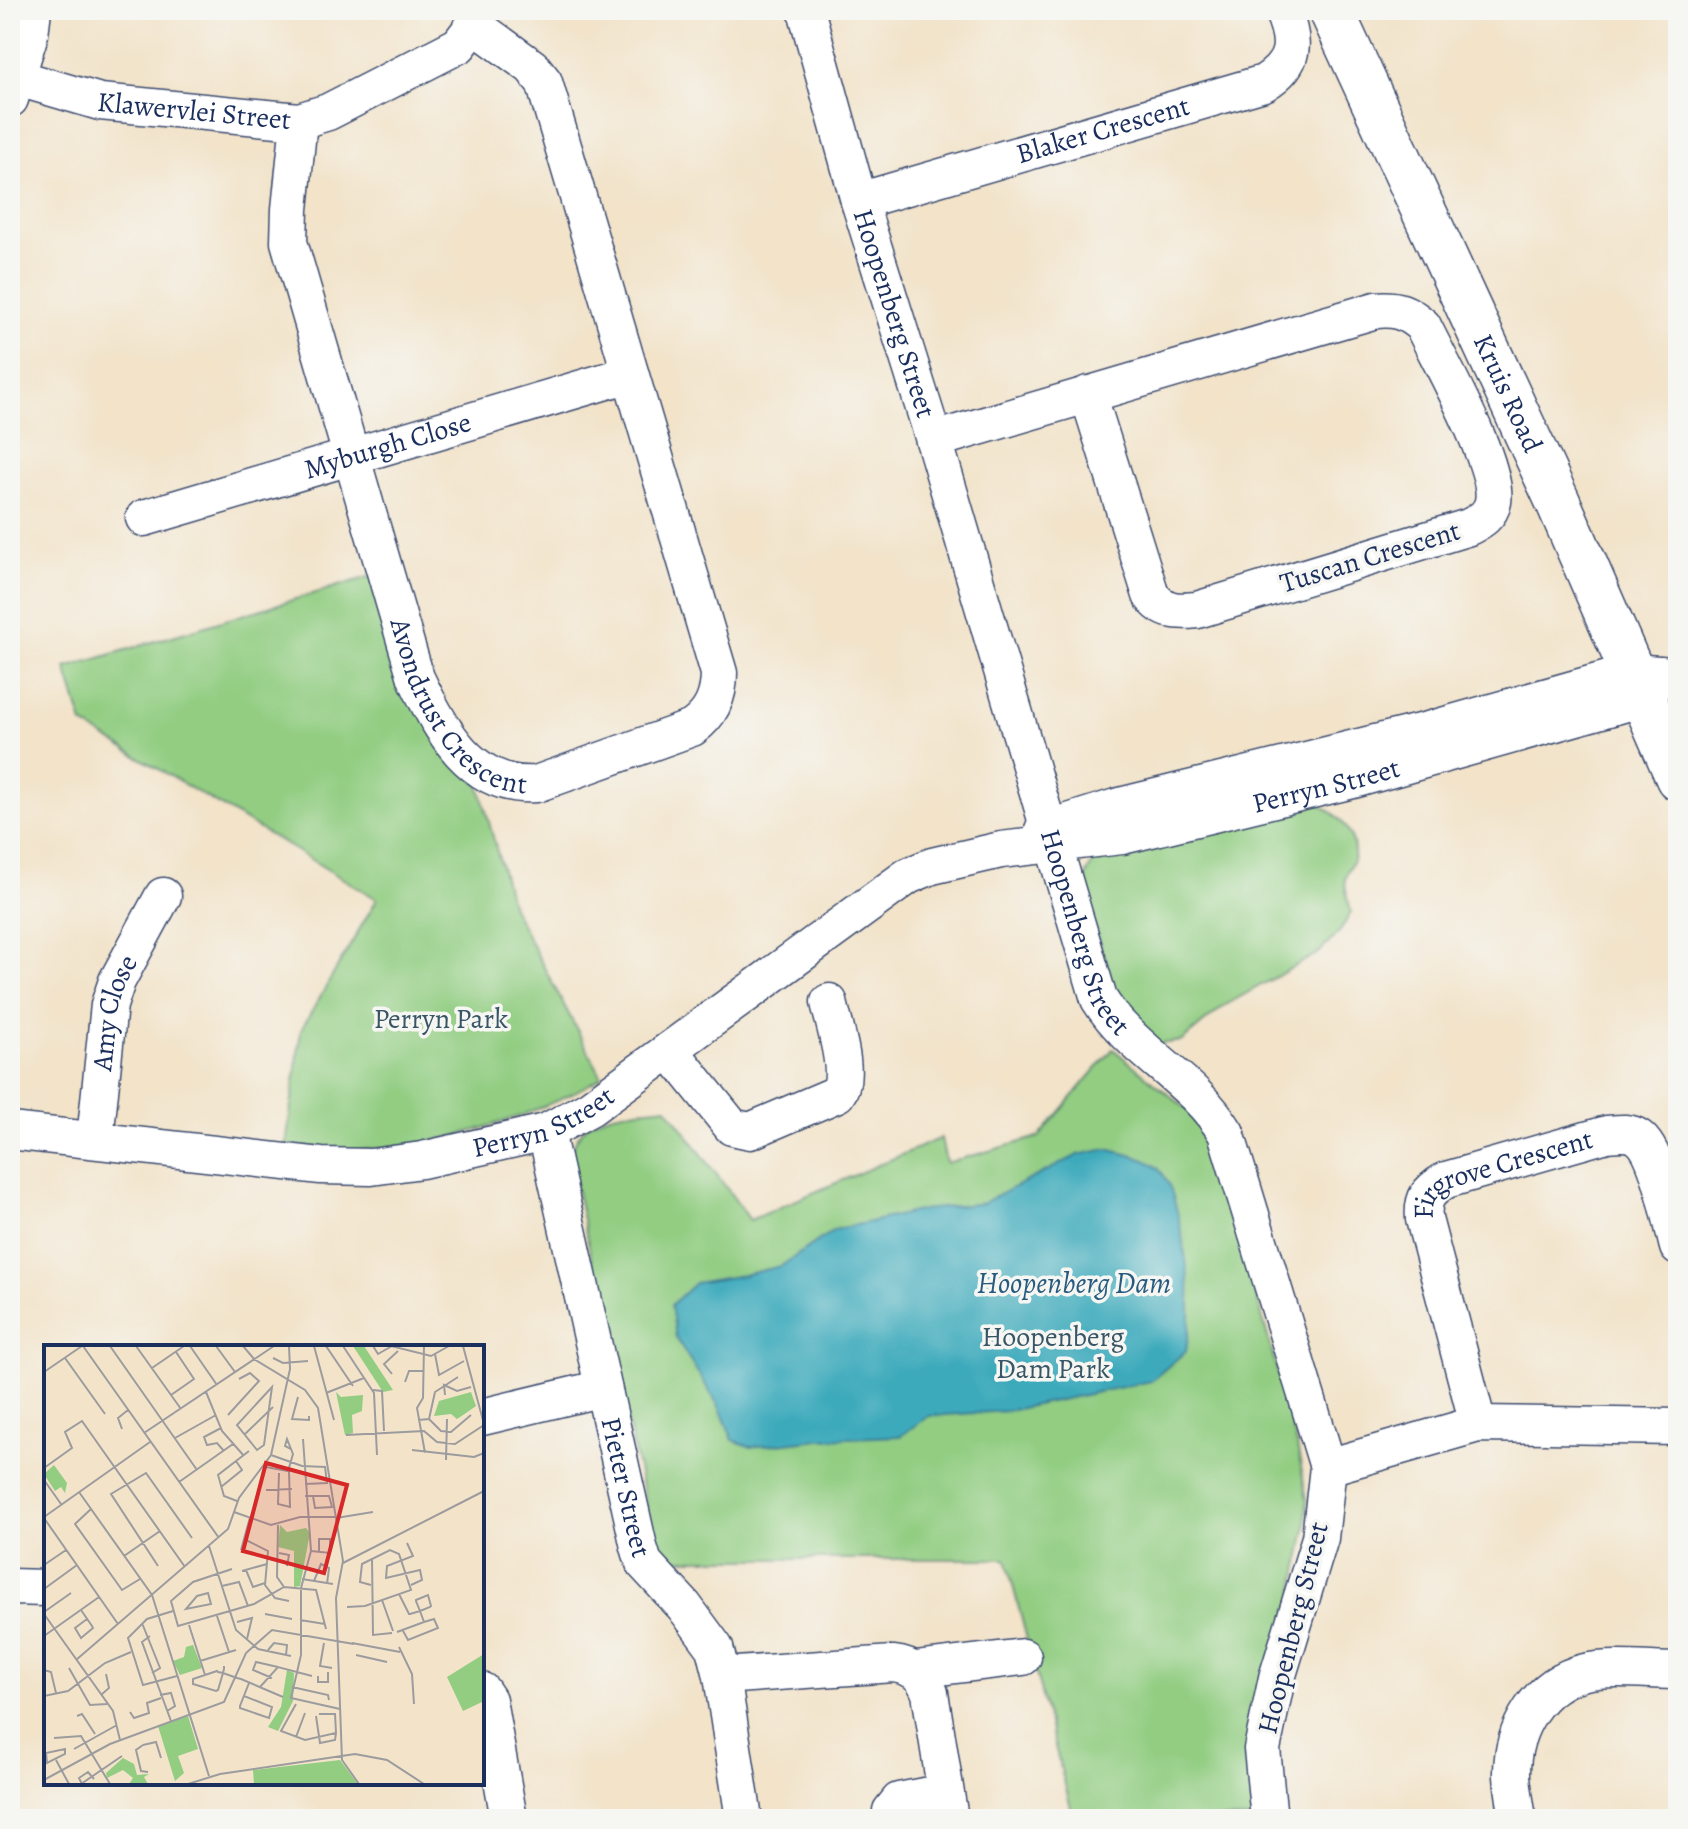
<svg xmlns="http://www.w3.org/2000/svg" width="1688" height="1829" font-family="Alegreya,serif">
  <rect width="100%" height="100%" fill="#f6f6f2"/>
  <filter id="ink" filterUnits="userSpaceOnUse"><feTurbulence type="fractalNoise" baseFrequency=".0125" numOctaves="2"/><feDisplacementMap in="SourceGraphic" scale="16" xChannelSelector="R" yChannelSelector="G"/><feConvolveMatrix kernelMatrix="1 2 1 2 8 2 1 2 1" color-interpolation-filters="sRGB"/></filter>
  <filter id="wash" filterUnits="userSpaceOnUse"><feTurbulence type="fractalNoise" baseFrequency=".006" numOctaves="4" result="noise"/><feDisplacementMap in="SourceGraphic" scale="32" xChannelSelector="R" yChannelSelector="G"/><feGaussianBlur stdDeviation="1.8" result="paint"/><feColorMatrix in="noise" values="0 0 0 0 0 0 0 0 0 0 0 0 0 0 0 0 0 1.4 0 .05"/><feComposite in="paint" operator="in"/></filter>
  <g filter="url(#wash)">
    <rect width="100%" height="100%" fill="#f2e3c9"/>
    <g fill="#92cd82" stroke="#567e70" stroke-width="2">
      <path d="M 372,576 L 479,785 L 512,907 L 602,1077 C 529,1120 428,1151 342,1150 C 323,1149 304,1147 286,1146 L 301,1030 L 377,899 L 83,724 L 66,668 Z"/>
      <path d="M 1309,799 C 1332,809 1356,828 1354,856 C 1353,865 1345,872 1345,880 C 1345,890 1349,902 1351,912 L 1341,930 L 1320,952 L 1224,1006 L 1182,1041 L 1159,1044 L 1116,1006 L 1083,886 C 1087,870 1092,861 1104,851 Z"/>
      <path d="M 1113,1049 L 1194,1115 L 1219,1156 L 1297,1445 L 1307,1500 L 1306,1527 L 1254,1819 L 1074,1819 L 1006,1559 L 658,1559 L 570,1161 C 576,1109 626,1112 667,1107 L 750,1220 L 941,1138 L 946,1163 L 1039,1137 Z"/>
    </g>
    <path fill="#3daabc" stroke="#2c6c8d" stroke-width="2" d="M 1107,1149 C 1126,1154 1151,1157 1163,1174 C 1179,1195 1190,1280 1190,1308 C 1191,1322 1188,1337 1186,1351 L 1151,1381 L 1007,1411 L 929,1416 L 900,1436 L 820,1439 L 751,1447 L 733,1440 L 720,1408 L 676,1338 L 671,1305 L 695,1283 L 743,1275 L 781,1266 L 834,1230 L 923,1210 L 983,1203 L 1078,1155 Z"/>
  </g>
  <g filter="url(#ink)">
    <g fill="none" stroke-linecap="round" stroke-linejoin="round">
      <g stroke="#3b4a6e" stroke-width="39">
        <g id="minor">
          <path id="s1" d="M 806,10 L 859,201 L 934,440 L 1099,999 C 1132,1052 1194,1079 1226,1133 L 1328,1467 L 1320,1538 L 1277,1678 L 1262,1749 L 1269,1819"/>
          <path id="s2" d="M 18,78 L 100,102 L 299,121 L 328,112 L 459,45 L 474,25 L 476,10"/>
          <path d="M 10,99 L 30,34 L 33,10"/>
          <path id="s3" d="M 299,121 L 290,209 L 289,242 L 416,678 C 440,729 472,789 536,784 L 692,728 C 712,714 719,696 719,673 L 544,82 L 532,67 L 474,25"/>
          <path id="s4" d="M 859,201 L 1264,83 C 1296,63 1296,42 1282,10"/>
          <path d="M 934,440 L 1376,310 C 1397,308 1407,312 1423,326 C 1440,362 1500,467 1493,502 C 1490,516 1480,521 1469,527 L 1197,610 C 1178,612 1163,612 1151,595 L 1088,394"/>
          <path id="s5" d="M 144,518 L 630,374"/>
          <path d="M 1043,830 L 1116,807 L 1428,730 L 1633,672 L 1658,674"/>
          <path d="M 670,1050 L 732,1127 L 750,1131 L 837,1094 C 852,1075 834,1026 829,1002"/>
          <path id="s6" d="M 10,1131 L 321,1166 L 371,1167 L 422,1160 L 546,1132 L 590,1108 L 908,876 L 932,866 L 1001,850 L 1122,836 L 1357,779 L 1644,698 L 1662,674"/>
          <path id="s7" d="M 546,1132 L 639,1547 L 644,1563 L 684,1606 L 715,1648 L 722,1676 L 744,1819"/>
          <path id="s8" d="M 95,1139 L 109,1005 L 117,981 L 163,896"/>
          <path d="M 482,1417 L 603,1388"/>
          <path id="s9" d="M 1478,1424 L 1424,1219 C 1422,1198 1428,1191 1446,1180 L 1607,1134 C 1618,1133 1629,1131 1638,1137 C 1659,1151 1671,1222 1678,1247"/>
          <path d="M 1328,1467 L 1478,1424 L 1678,1427"/>
          <path d="M 10,1587 L 46,1588"/>
          <path d="M 915,1670 L 1023,1657"/>
          <path d="M 722,1676 L 893,1664 C 912,1666 923,1674 930,1693 L 950,1819"/>
          <path d="M 482,1691 L 488,1700 L 509,1819"/>
          <path d="M 891,1819 L 891,1811 L 899,1801 L 945,1792"/>
          <path d="M 1518,1819 C 1516,1805 1513,1790 1512,1776 C 1511,1729 1538,1683 1585,1672 C 1611,1666 1650,1671 1678,1671"/>
        </g>
      </g>
      <g stroke="#3b4a6e" stroke-width="47">
        <g id="tertiary">
          <path id="s10" d="M 1331,10 L 1558,502 L 1678,778"/>
        </g>
      </g>
      <use href="#minor" stroke="#fff" stroke-width="36"/>
      <use href="#tertiary" stroke="#fff" stroke-width="44"/>
    </g>
  </g>
  <g text-anchor="middle" dominant-baseline="central" stroke-width="7" stroke-linejoin="round" paint-order="stroke">
    <g font-size="28" fill="#1b2f5e" stroke="#f6f6f2">
      <text stroke="none"><textPath href="#s2" startOffset="180">Klawervlei Street</textPath></text>
      <text stroke="none"><textPath href="#s4" startOffset="254">Blaker Crescent</textPath></text>
      <text stroke="none"><textPath href="#s1" startOffset="316">Hoopenberg Street</textPath></text>
      <text stroke="none"><textPath href="#s10" startOffset="422">Kruis Road</textPath></text>
      <text stroke="none"><textPath href="#s5" startOffset="254">Myburgh Close</textPath></text>
      <text transform="translate(1370 557) rotate(-17)">Tuscan Crescent</text>
      <text stroke="none"><textPath href="#s3" startOffset="626">Avondrust Crescent</textPath></text>
      <text stroke="none"><textPath href="#s6" startOffset="1414">Perryn Street</textPath></text>
      <text stroke="none"><textPath href="#s1" startOffset="964">Hoopenberg Street</textPath></text>
      <text stroke="none"><textPath href="#s8" startOffset="128">Amy Close</textPath></text>
      <text stroke="none"><textPath href="#s6" startOffset="542">Perryn Street</textPath></text>
      <text stroke="none"><textPath href="#s9" startOffset="312">Firgrove Crescent</textPath></text>
      <text stroke="none"><textPath href="#s7" startOffset="364">Pieter Street</textPath></text>
      <text transform="translate(1293 1628) rotate(-76)">Hoopenberg Street</text>
    </g>
    <g font-size="28" fill="#395667" stroke="#f6f6f2">
      <text x="441" y="1019">Perryn Park</text>
      <text x="1053" y="1337">Hoopenberg<tspan x="1053" dy="32">Dam Park</tspan></text>
    </g>
    <g font-size="30" font-style="italic" fill="#275a7f" stroke="#f6f6f2">
      <text x="1074" y="1283">Hoopenberg Dam</text>
    </g>
  </g>
  <g transform="translate(44 1345)">
    <rect width="440" height="440" fill="#f2e3c9"/>
    <path d="M 309,1 L 320,1 L 349,45 L 339,47 ZM 292,47 L 297,52 L 319,50 L 318,66 L 308,70 L 309,88 L 301,90 ZM 427,47 L 432,61 L 422,68 L 413,74 L 407,69 L 390,71 L 395,56 ZM 10,120 L 23,138 L 21,148 L 17,142 L 11,146 L 0,129 ZM 236,180 L 243,187 L 262,183 L 266,188 L 256,241 L 250,242 L 250,206 L 234,202 ZM 149,300 L 158,323 L 136,330 L 129,316 L 140,312 L 142,302 ZM 440,309 L 440,356 L 419,366 L 403,332 ZM 243,325 L 250,328 L 249,356 L 234,386 L 224,382 L 237,362 ZM 144,371 L 154,404 L 134,411 L 140,428 L 131,436 L 114,381 ZM 79,413 L 90,419 L 93,430 L 105,429 L 100,432 L 104,439 L 85,439 L 89,433 L 79,425 L 63,433 L 62,428 ZM 296,415 L 314,439 L 210,439 L 209,425 Z" fill="#92cd82"/>
    <path fill="none" stroke="#9c9b9e" stroke-width="2" d="M 39,1 L 175,193M 66,1 L 153,125M 92,1 L 137,64M 146,1 L 173,40M 172,1 L 191,27M 199,1 L 210,14 L 261,45 L 274,63 L 299,216 L 292,253 L 298,415 L 315,439M 270,1 L 290,75M 282,1 L 309,41M 299,1 L 330,48 L 333,110M 329,1 L 334,9 L 348,1M 347,1 L 387,11 L 405,1M 380,1 L 379,53 L 373,63 L 381,108M 419,1 L 440,79M 391,9 L 395,30 L 420,16M 21,13 L 61,69M 229,13 L 239,18 L 264,16M 108,23 L 140,1M 0,27 L 38,1M 348,29 L 340,19 L 354,6M 361,37 L 365,26 L 380,26M 228,42 L 220,100 L 213,105 L 193,80 ZM 329,45 L 338,46 L 340,86M 162,47 L 178,86 L 200,111M 282,48 L 320,33M 127,50 L 150,34 L 132,7M 401,50 L 400,40 L 413,46 L 427,42M 254,52 L 248,74 L 265,75 L 265,71M 184,70 L 215,36 L 206,28 L 195,34M 385,74 L 397,86 L 407,87 L 427,70M 374,75 L 385,74 L 391,47 L 414,32M 177,83 L 160,92 L 163,100 L 173,98 L 180,106M 78,84 L 74,73 L 84,65M 100,88 L 230,1M 200,90 L 229,62M 302,90 L 380,86 L 393,97 L 411,99 L 440,80M 131,93 L 172,70M 259,94 L 267,206 L 257,243 L 257,310 L 247,353 L 296,364M 368,105 L 430,112 L 440,108M 227,110 L 258,121 L 281,122 L 283,138 L 261,139M 402,115 L 403,74M 222,122 L 244,126 L 249,109 L 243,94 L 241,101 L 247,104M 0,123 L 28,103 L 21,87 L 38,76 L 141,222M 235,128 L 234,159 L 246,162 L 245,126M 0,135 L 17,159M 135,137 L 189,99M 177,142 L 198,125 L 192,116M 222,145 L 248,144M 35,147 L 108,250 L 165,431M 261,151 L 285,151 L 288,162 L 271,163 L 269,151M 193,156 L 180,151 L 174,130 L 205,106M 47,164 L 31,179 L 78,245 L 96,234M 190,167 L 227,180 L 256,172 L 293,172M 0,172 L 106,97M 0,173 L 74,279M 292,173 L 329,167M 234,180 L 233,232 L 240,242M 200,194 L 224,206 L 221,240 L 231,253 L 245,256M 363,198 L 369,211 L 343,221 L 342,233 L 376,225 L 378,235 L 367,240M 165,201 L 192,285 L 214,304 L 247,311M 197,205 L 206,172M 267,206 L 286,208 L 286,194 L 275,194 L 275,206M 235,208 L 245,210 L 243,221 L 243,216M 80,211 L 116,186M 328,213 L 329,290 L 348,288M 299,218 L 440,146M 0,220 L 22,205M 114,221 L 67,149 L 102,128 L 148,193M 188,224 L 149,237 L 127,256 L 134,281 L 210,259 L 240,242 L 272,245 L 282,284M 202,225 L 209,242 L 221,238M 198,226 L 223,219M 258,234 L 289,239M 270,236 L 277,219 L 285,223 L 283,239M 178,241 L 195,237 L 204,261M 0,244 L 33,220M 164,248 L 167,259 L 142,264 L 153,251 ZM 355,249 L 365,269 L 366,269 L 376,266 L 386,262 L 387,261 L 384,250 L 372,255 L 372,256 L 376,266 L 380,277M 338,255 L 349,286M 303,262 L 321,261 L 367,245 L 355,209 L 346,205 L 318,219 L 316,237 L 327,240M 37,265 L 48,281 L 49,283 L 37,293 L 31,283 L 43,274M 129,266 L 103,274 L 84,293 L 99,340 L 133,331M 0,267 L 27,248M 0,269 L 69,366 L 76,395M 221,269 L 248,274M 173,271 L 185,307M 256,275 L 281,279M 193,277 L 208,273 L 203,294M 98,278 L 116,323 L 108,328M 145,280 L 161,330M 353,287 L 380,277 L 390,274 L 394,283 L 364,295 L 358,284M 0,291 L 55,252M 106,291 L 98,297 L 127,376M 280,298 L 276,321 L 288,323M 308,298 L 356,307M 355,302 L 368,329 L 370,359M 224,305 L 230,298 L 243,300 L 242,310M 312,310 L 343,317M 32,315 L 184,184 L 195,153 L 227,110 L 246,24 L 245,1M 156,316 L 192,305M 180,321 L 180,324 L 179,328 L 174,345 L 172,346 L 149,339 L 149,334 L 173,326 L 174,327 L 179,328 L 193,333 L 197,334 L 239,352M 25,323 L 46,360 L 63,359M 0,325 L 7,327 L 12,348M 274,331 L 274,337 L 284,337 L 284,327M 228,333 L 209,325 L 212,317 L 234,322M 216,342 L 234,322 L 268,331M 248,342 L 284,350 L 285,355M 57,350 L 65,343 L 62,329M 116,350 L 127,348 L 131,361 L 123,366M 0,351 L 24,346 L 61,318 L 87,307M 200,351 L 228,362 L 225,373 L 196,363 L 196,361 L 205,338M 252,359 L 237,386 L 261,395 L 292,388 L 291,369 L 275,369M 86,367 L 90,373 L 105,368 L 103,358 L 117,353M 33,371 L 38,369 L 51,389M 272,371 L 276,398 L 291,395 L 292,388M 252,392 L 261,368M 10,393 L 37,391 L 66,439M 99,400 L 92,405 L 97,426 L 104,427M 99,400 L 112,397 L 117,413M 21,404 L 21,409 L 3,418 L 2,408 ZM 30,404 L 73,380M 12,415 L 25,439M 0,435 L 66,399 L 180,357 L 202,308 L 228,285 L 310,299M 37,439 L 78,411M 38,439 L 35,433 L 44,427 L 50,434M 144,439 L 176,429 L 311,409 L 343,415 L 380,439"/>
    <path fill="#d62828" fill-opacity="0.15" stroke="#d62828" stroke-width="4" d="M 222,118 L 303,140 L 280,228 L 199,206 Z"/>
    <rect width="440" height="440" fill="none" stroke="#1b2f5e" stroke-width="4"/>
  </g>
  <rect width="1688" height="1829" fill="none" stroke="#f6f6f2" stroke-width="40"/>
</svg>
